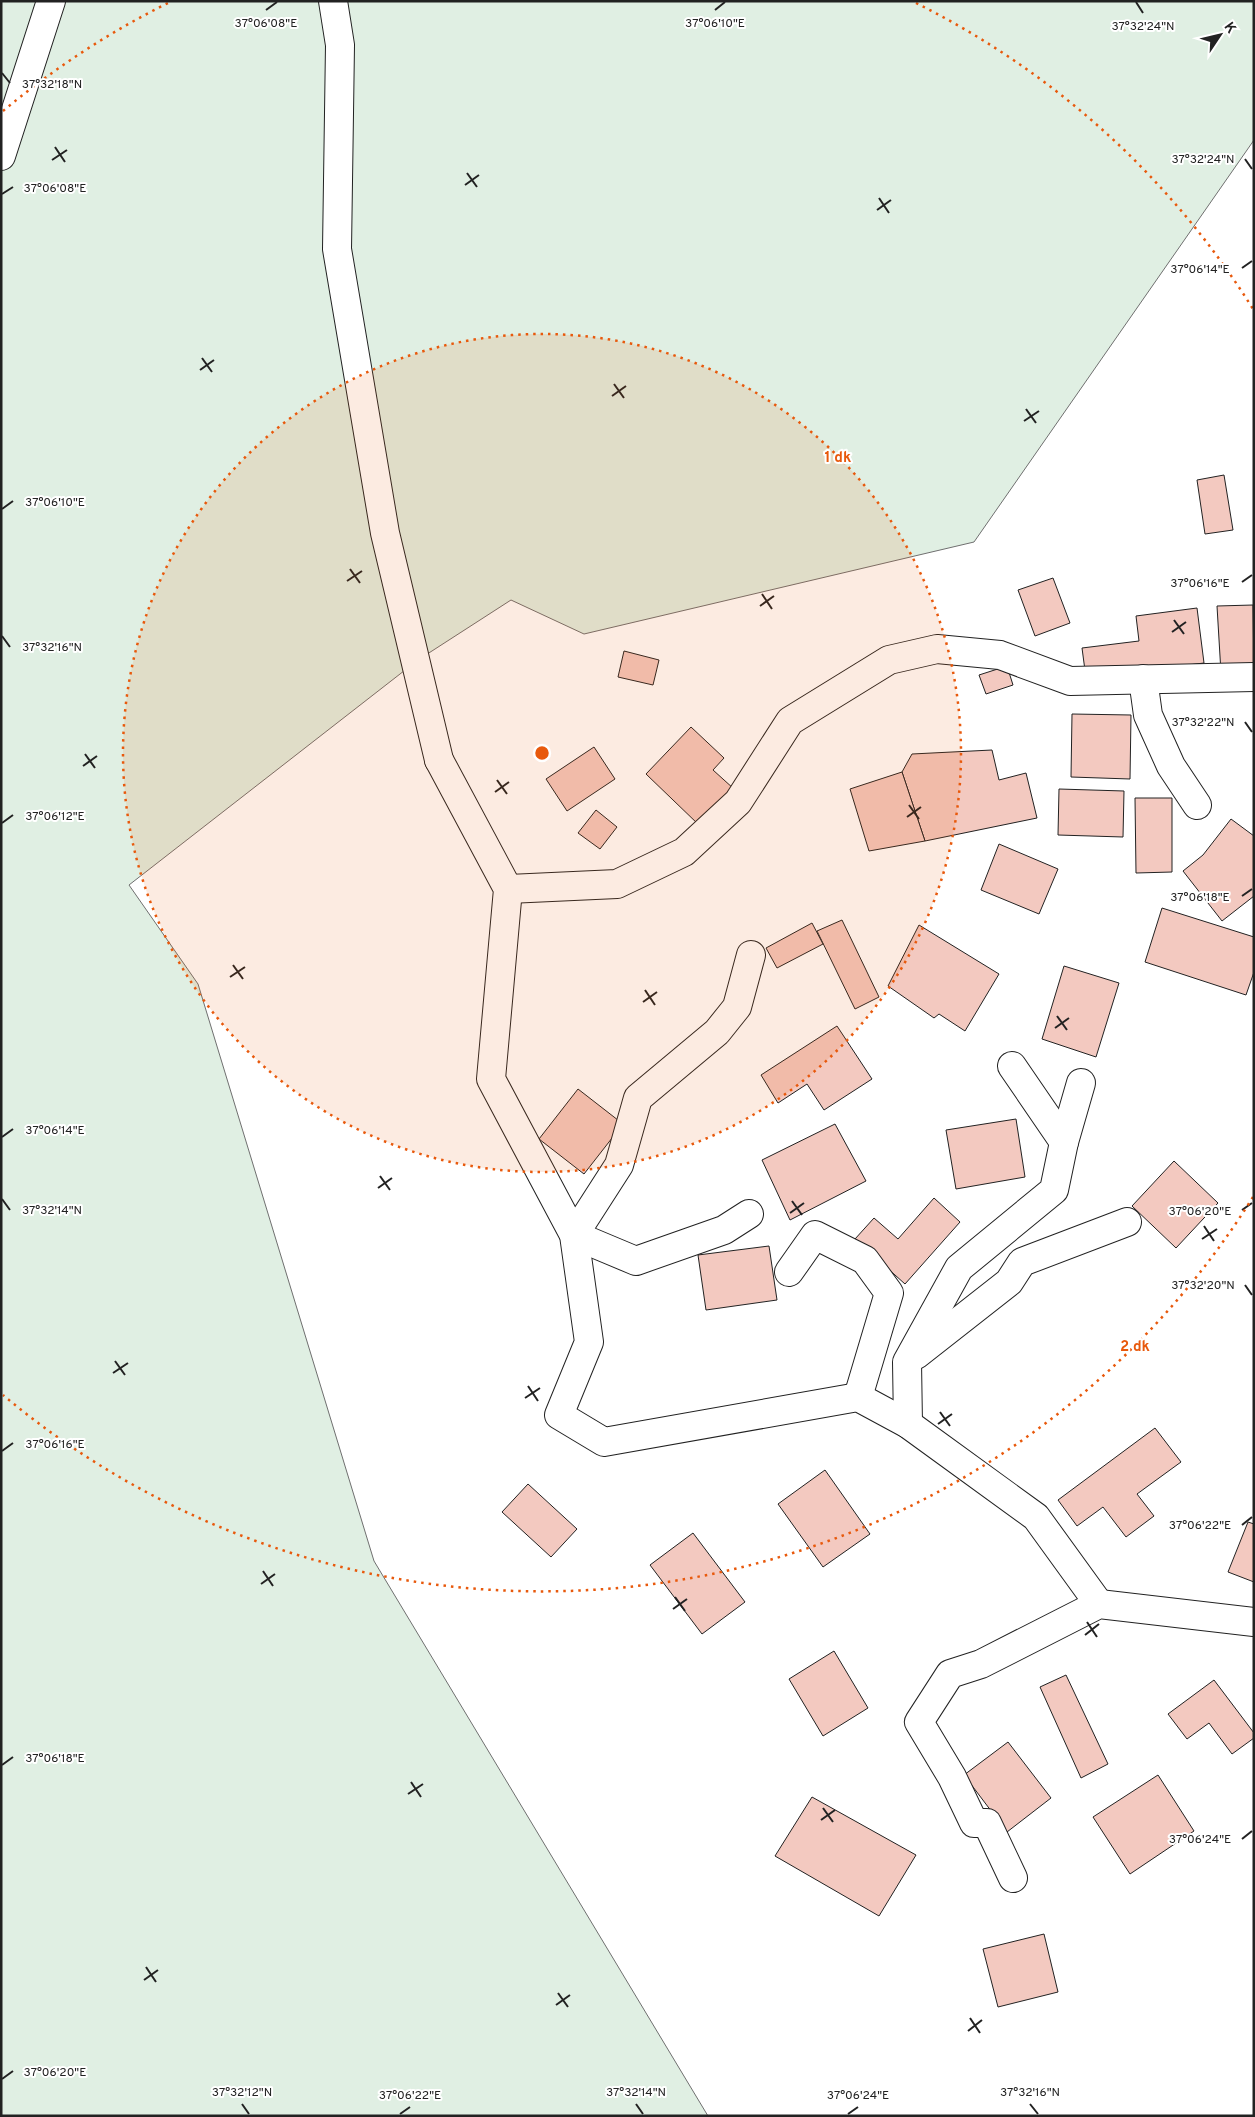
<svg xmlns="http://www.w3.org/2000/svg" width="1255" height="2117" font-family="Overpass,sans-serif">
  <rect width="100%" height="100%" fill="#fff"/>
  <path fill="#e0efe3" stroke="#6f6f6f" d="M 1,1 L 1254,1 L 1254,140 L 974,542 L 584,634 L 511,600 L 418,660 L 129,885 L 198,984 L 374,1561 L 708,2116 L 1,2116 Z"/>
  <g fill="#f3c9c0" stroke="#222">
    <path d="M 1224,475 L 1233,530 L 1205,534 L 1197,480 Z"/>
    <path d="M 1053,578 L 1070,623 L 1035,636 L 1018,590 Z"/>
    <path d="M 1253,605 L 1254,672 L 1221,673 L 1217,606 Z"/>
    <path d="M 1197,608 L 1204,663 L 1086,678 L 1082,648 L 1139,641 L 1136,616 Z"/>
    <path d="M 624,651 L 659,660 L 653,685 L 618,677 Z"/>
    <path d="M 1007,666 L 1013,685 L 986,694 L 979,675 Z"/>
    <path d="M 1072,714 L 1131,715 L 1130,779 L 1071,777 Z"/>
    <path d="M 691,727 L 724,758 L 713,770 L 734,789 L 699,825 L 646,774 Z"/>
    <path d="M 594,747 L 615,779 L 567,811 L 546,779 Z"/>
    <path d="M 992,750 L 999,780 L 1026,773 L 1037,818 L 925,841 L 902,772 L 912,754 Z"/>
    <path d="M 902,772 L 925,841 L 869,851 L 850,789 Z"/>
    <path d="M 1059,789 L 1124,791 L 1123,837 L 1058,835 Z"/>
    <path d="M 1135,798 L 1172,798 L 1172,872 L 1136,873 Z"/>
    <path d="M 596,810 L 617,827 L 600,849 L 578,833 Z"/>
    <path d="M 1231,819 L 1254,836 L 1254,896 L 1222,921 L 1183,871 L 1203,855 Z"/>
    <path d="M 999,844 L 1058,869 L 1039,914 L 981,890 Z"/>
    <path d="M 1162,908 L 1254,937 L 1254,972 L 1246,995 L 1145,962 Z"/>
    <path d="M 842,920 L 879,997 L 855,1009 L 817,931 Z"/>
    <path d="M 812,923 L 823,944 L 777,968 L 766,948 Z"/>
    <path d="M 919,925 L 999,974 L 965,1031 L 939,1014 L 934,1018 L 888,986 Z"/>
    <path d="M 1064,966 L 1119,983 L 1096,1057 L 1042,1039 Z"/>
    <path d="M 837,1026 L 872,1079 L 824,1110 L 807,1084 L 778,1103 L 761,1075 Z"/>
    <path d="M 578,1089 L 623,1124 L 584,1174 L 539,1139 Z"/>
    <path d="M 1016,1119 L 1025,1177 L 956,1189 L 946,1130 Z"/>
    <path d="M 835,1124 L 866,1181 L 790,1220 L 762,1160 Z"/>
    <path d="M 1174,1161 L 1218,1203 L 1176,1248 L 1132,1206 Z"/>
    <path d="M 934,1198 L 960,1222 L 905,1284 L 855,1239 L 874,1218 L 898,1239 Z"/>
    <path d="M 769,1246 L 777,1300 L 706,1310 L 698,1255 Z"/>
    <path d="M 1155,1428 L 1181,1462 L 1137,1494 L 1154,1516 L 1126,1537 L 1103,1507 L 1077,1526 L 1058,1500 Z"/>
    <path d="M 825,1470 L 870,1534 L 823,1567 L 778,1504 Z"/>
    <path d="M 528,1484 L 577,1529 L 551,1557 L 502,1512 Z"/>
    <path d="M 1248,1522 L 1254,1524 L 1254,1582 L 1228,1572 Z"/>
    <path d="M 693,1533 L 745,1602 L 702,1634 L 650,1565 Z"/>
    <path d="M 834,1651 L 868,1708 L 823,1736 L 789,1679 Z"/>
    <path d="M 1066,1675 L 1108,1764 L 1081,1778 L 1040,1687 Z"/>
    <path d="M 1214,1680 L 1254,1733 L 1254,1738 L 1232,1754 L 1209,1723 L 1187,1739 L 1168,1714 Z"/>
    <path d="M 1008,1742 L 1051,1798 L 1007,1832 L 964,1775 Z"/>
    <path d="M 1158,1775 L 1194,1831 L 1130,1874 L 1093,1817 Z"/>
    <path d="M 812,1797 L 916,1855 L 879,1916 L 775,1856 Z"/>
    <path d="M 1044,1934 L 1058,1992 L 998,2007 L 983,1949 Z"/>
  </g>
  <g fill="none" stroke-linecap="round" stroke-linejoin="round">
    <g stroke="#222" stroke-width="30">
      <g id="street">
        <path d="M 1,156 L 51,1"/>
        <path d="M 1143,679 L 1148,715 L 1171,766 L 1197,805"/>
        <path d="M 439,760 L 508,889 L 491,1079 L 574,1235 L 589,1342 L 559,1415 L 604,1442 L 858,1397 L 908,1424 L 1036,1517 L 1099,1604"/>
        <path d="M 508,889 L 617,884 L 684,852 L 738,802 L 790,721 L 889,660 L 937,649 L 1000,655 L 1070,681 L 1254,677"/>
        <path d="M 1064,1142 L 1081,1083"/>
        <path d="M 749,1214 L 724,1230 L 636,1261 L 574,1235 L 619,1165 L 638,1098 L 717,1032 L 737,1007 L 751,955"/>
        <path d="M 789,1272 L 815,1235 L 865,1260 L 889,1293 L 858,1397"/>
        <path d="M 916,1355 L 1009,1282 L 1022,1262 L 1127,1222"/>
        <path d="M 908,1424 L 907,1362 L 959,1268 L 1054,1190 L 1064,1142 L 1012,1066"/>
        <path d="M 1013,1878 L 987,1823 L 974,1823 L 952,1777 L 919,1722 L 950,1674 L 981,1664 L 1099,1604 L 1254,1622"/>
      </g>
    </g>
    <g stroke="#222" stroke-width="30">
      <path id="secondary" d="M 333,1 L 340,45 L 337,249 L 385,533 L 439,760"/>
    </g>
    <use href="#street" stroke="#fff" stroke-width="28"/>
    <use href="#secondary" stroke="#fff" stroke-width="28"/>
  </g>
  <path fill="none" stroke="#222" stroke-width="2" d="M 1136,2 L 1143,13M 266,10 L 277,2M 715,10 L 725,2M 2,73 L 10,83M 55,147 L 65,162M 1245,159 L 1252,169M 52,160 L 67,150M 467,173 L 477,187M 465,185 L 479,175M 2,194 L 13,187M 879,198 L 889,213M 877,210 L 891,200M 1242,268 L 1252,261M 202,358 L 212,372M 200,370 L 214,360M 614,384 L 624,398M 612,396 L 626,386M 1026,409 L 1036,423M 1024,421 L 1039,411M 2,509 L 13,501M 350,569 L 360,583M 347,581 L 362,571M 1242,582 L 1252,575M 762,594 L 772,609M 760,606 L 774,596M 1174,620 L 1184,634M 1172,632 L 1186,622M 2,636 L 10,647M 1245,722 L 1252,732M 85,754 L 95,768M 83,766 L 97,756M 497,780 L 507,794M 495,792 L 509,782M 909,805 L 919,819M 907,817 L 921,807M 2,823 L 13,815M 1242,896 L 1252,889M 233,965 L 243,979M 230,977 L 245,967M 645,990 L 655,1005M 643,1002 L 657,992M 1057,1016 L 1067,1030M 1055,1028 L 1069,1018M 2,1137 L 13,1129M 380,1176 L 390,1190M 378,1188 L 392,1178M 2,1199 L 10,1210M 792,1201 L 802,1215M 1242,1210 L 1252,1203M 790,1213 L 804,1203M 1204,1226 L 1214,1241M 1202,1239 L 1217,1229M 1245,1285 L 1252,1295M 115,1361 L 125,1375M 113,1373 L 128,1363M 528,1386 L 538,1401M 525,1398 L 540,1388M 940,1412 L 950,1426M 938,1424 L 952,1414M 2,1451 L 13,1443M 1242,1525 L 1252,1517M 263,1571 L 273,1586M 261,1584 L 275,1574M 675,1597 L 685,1611M 673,1609 L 687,1599M 1087,1622 L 1097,1637M 1085,1635 L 1099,1624M 2,1765 L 13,1757M 411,1782 L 421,1797M 408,1794 L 423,1784M 823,1808 L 833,1822M 821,1820 L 835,1810M 1242,1839 L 1252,1831M 146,1967 L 156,1982M 144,1980 L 158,1970M 558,1993 L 568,2007M 556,2005 L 570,1995M 970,2018 L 980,2033M 968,2031 L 982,2020M 2,2079 L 13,2071M 242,2104 L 249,2114M 636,2104 L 643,2114M 1030,2104 L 1038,2114M 400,2114 L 410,2107M 848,2114 L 858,2107"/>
  <circle cx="542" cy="753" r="419" fill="#e8590c" fill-opacity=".12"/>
  <g fill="none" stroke="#e8590c" stroke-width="2.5" stroke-dasharray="2.5 5">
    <circle cx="542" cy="753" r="419"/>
    <path d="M1253 1197A838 838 0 0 1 3 1395M3 111A838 838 0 0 1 168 3M916 3A838 838 0 0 1 1253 309"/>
  </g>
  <g font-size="12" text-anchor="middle" fill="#222" stroke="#fff" stroke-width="4" stroke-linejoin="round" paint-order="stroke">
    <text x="266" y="27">37°06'08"E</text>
    <text x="715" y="27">37°06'10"E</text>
    <text x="1143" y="30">37°32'24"N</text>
    <text x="52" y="88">37°32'18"N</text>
    <text x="1203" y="163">37°32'24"N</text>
    <text x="55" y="192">37°06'08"E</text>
    <text x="1200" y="273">37°06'14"E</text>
    <text x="55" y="506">37°06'10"E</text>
    <text x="1200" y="587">37°06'16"E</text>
    <text x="52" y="651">37°32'16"N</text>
    <text x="1203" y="726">37°32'22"N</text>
    <text x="55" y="820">37°06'12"E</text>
    <text x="1200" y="901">37°06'18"E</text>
    <text x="55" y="1134">37°06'14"E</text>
    <text x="52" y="1214">37°32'14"N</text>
    <text x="1200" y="1215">37°06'20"E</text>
    <text x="1203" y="1289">37°32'20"N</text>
    <text x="55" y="1448">37°06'16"E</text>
    <text x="1200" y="1529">37°06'22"E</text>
    <text x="55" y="1762">37°06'18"E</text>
    <text x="1200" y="1843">37°06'24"E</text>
    <text x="55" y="2076">37°06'20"E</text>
    <text x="242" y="2096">37°32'12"N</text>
    <text x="636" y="2096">37°32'14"N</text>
    <text x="1030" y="2096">37°32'16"N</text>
    <text x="410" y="2099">37°06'22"E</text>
    <text x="858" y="2099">37°06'24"E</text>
  </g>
  <circle cx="542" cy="753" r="8" fill="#e8590c" stroke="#fff" stroke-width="2.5"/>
  <g font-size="15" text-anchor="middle" font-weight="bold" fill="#e8590c" stroke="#fff" stroke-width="4" stroke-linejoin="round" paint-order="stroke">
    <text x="838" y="462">1 dk</text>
    <text x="1135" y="1351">2 dk</text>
  </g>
  <rect width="1255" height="2117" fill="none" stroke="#222222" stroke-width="5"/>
  <g transform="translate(1220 35) rotate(55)" stroke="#ffffff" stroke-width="4" paint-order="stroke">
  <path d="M0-4L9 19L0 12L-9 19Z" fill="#222222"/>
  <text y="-8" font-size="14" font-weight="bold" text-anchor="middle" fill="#222222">K</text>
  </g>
</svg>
